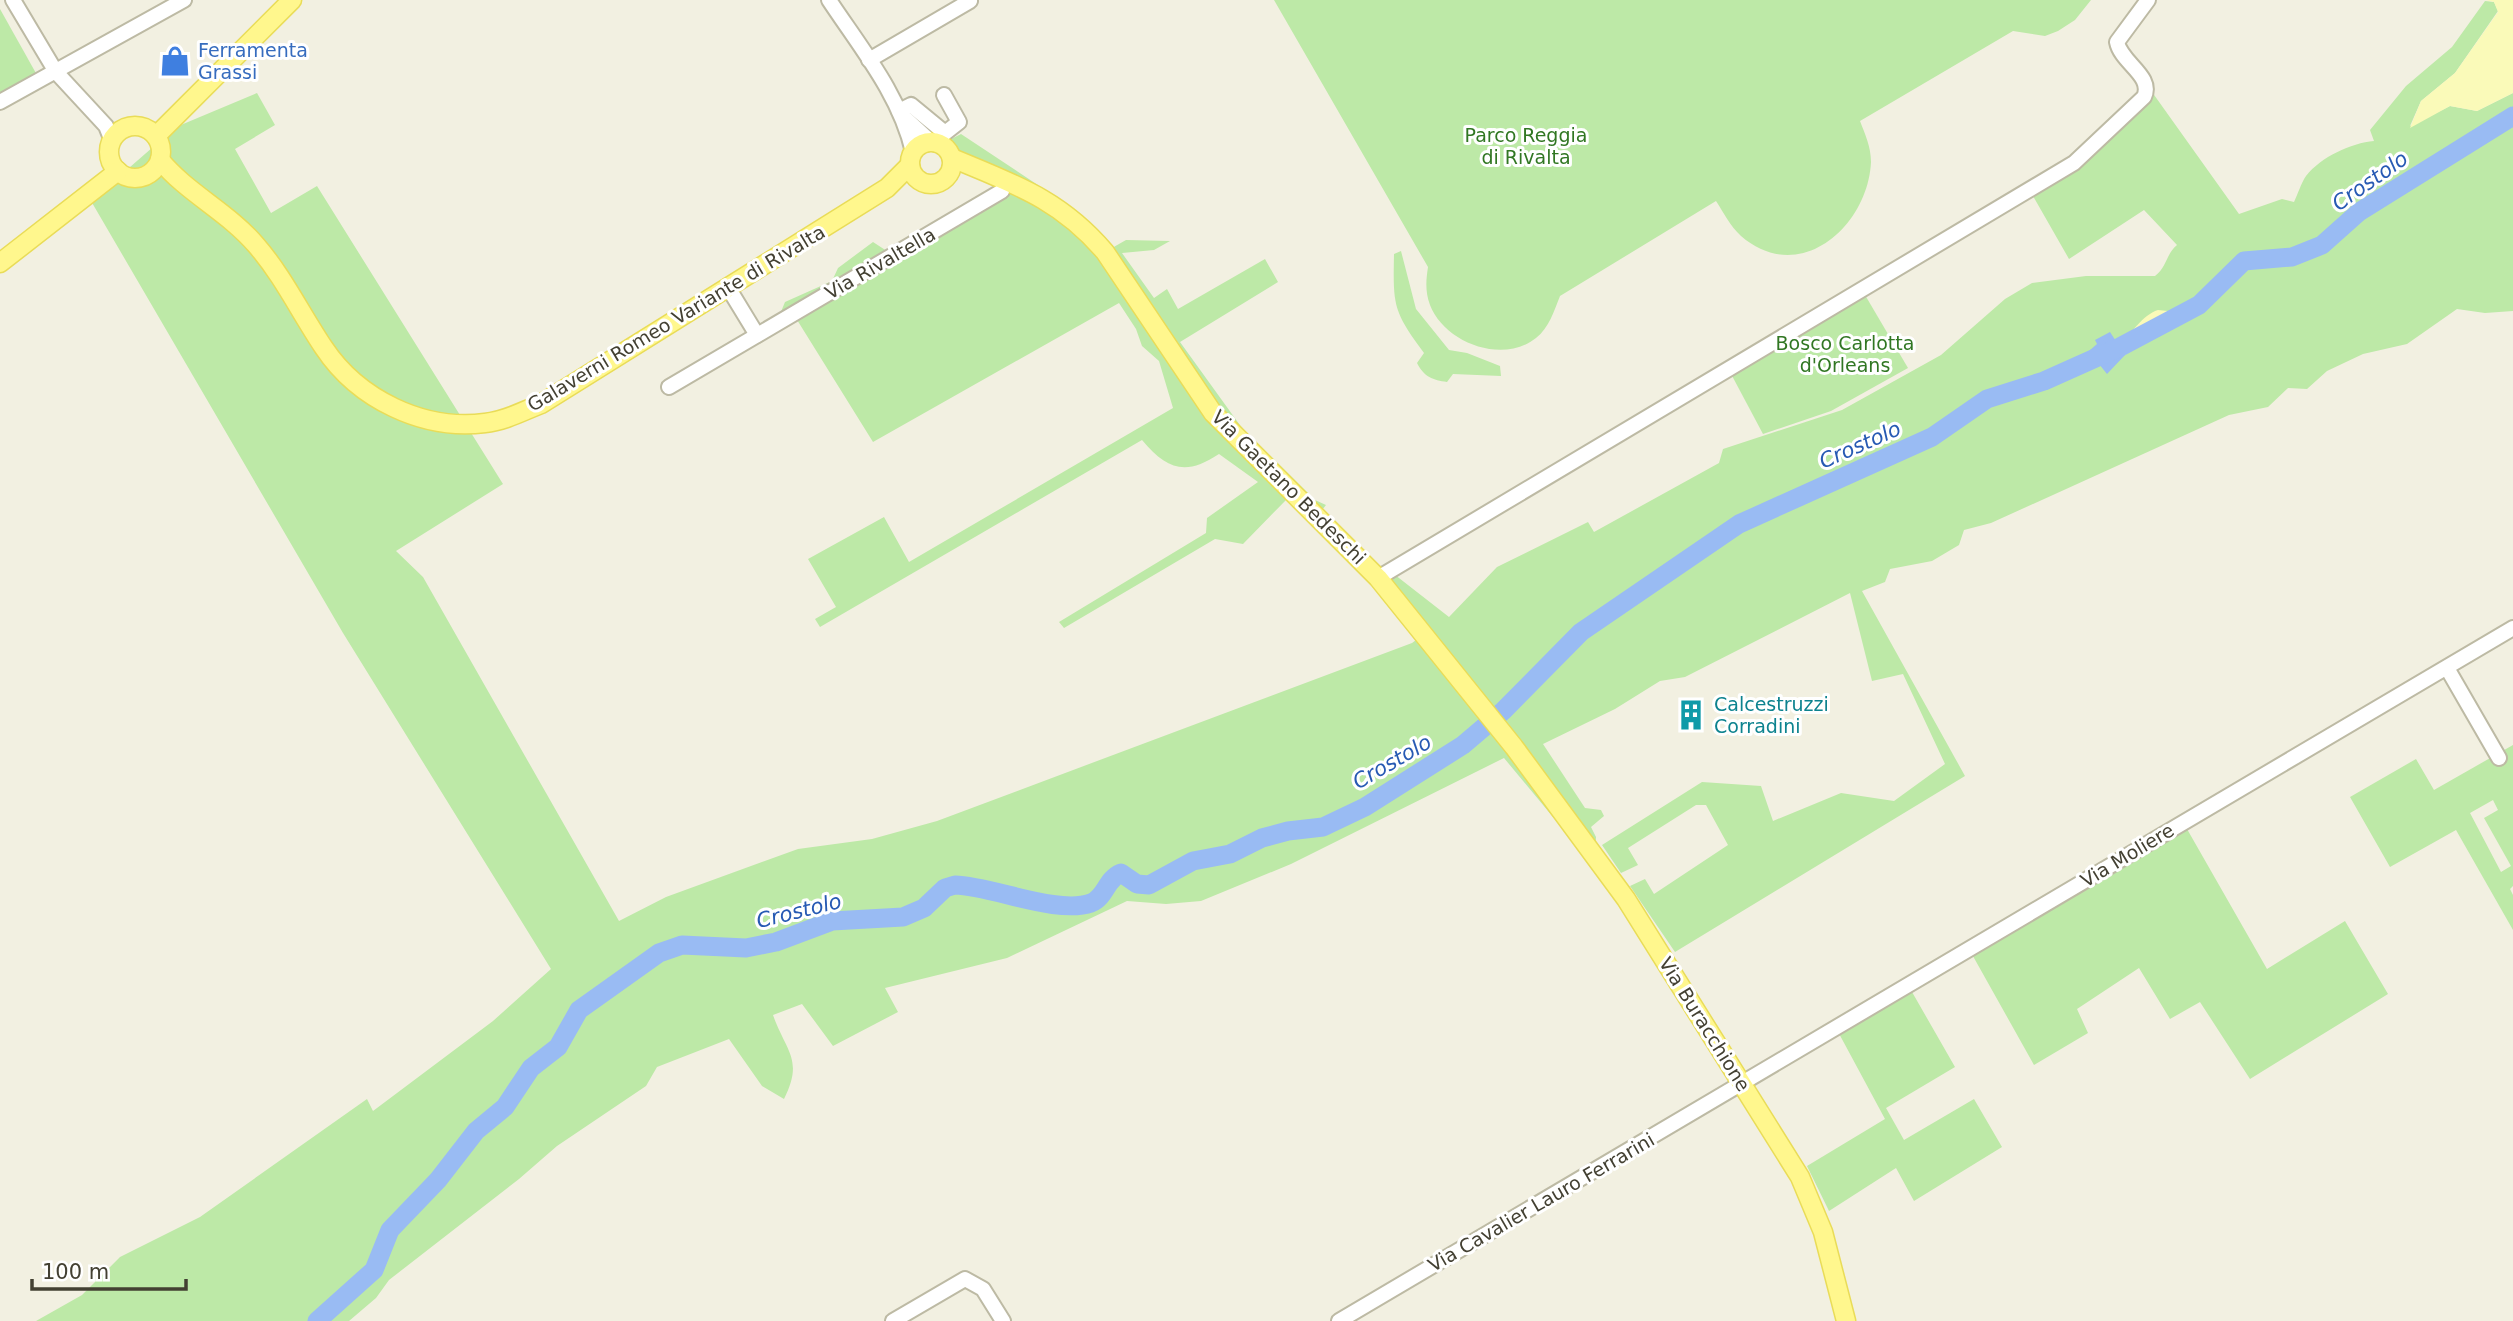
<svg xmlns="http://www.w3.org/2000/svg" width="2513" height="1321" font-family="'DejaVu Sans',sans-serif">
  <rect width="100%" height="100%" fill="#f2f0e1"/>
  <g fill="#bde9a7" fill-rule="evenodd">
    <path d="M 1274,0 L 2091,0 L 2075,20 L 2058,31 L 2045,36 L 2013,31 L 1860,121 C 1865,134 1871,147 1871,162 C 1868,226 1800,287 1741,236 C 1730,226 1724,213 1716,201 L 1560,296 C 1554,311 1549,328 1536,338 C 1502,365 1444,342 1430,305 C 1425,292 1426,280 1428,267 Z"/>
    <path d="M 2485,1 L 2494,2 L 2498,11 L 2455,73 L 2421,101 L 2410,126 L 2450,106 L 2477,111 L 2513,93 L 2513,311 L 2485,313 L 2457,309 L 2407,344 L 2363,354 L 2327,371 L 2307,389 L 2288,388 L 2268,407 L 2229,415 L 1991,523 L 1964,530 L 1959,545 L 1932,561 L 1890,569 L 1885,582 L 1862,591 L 1965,776 L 1675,952 L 1630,886 L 1645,879 L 1654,894 L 1728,845 L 1706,805 L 1696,805 L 1628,848 L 1638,865 L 1621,873 L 1602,845 L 1702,782 L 1761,786 L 1773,821 L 1841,793 L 1894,801 L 1945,764 L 1903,674 L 1872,681 L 1850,593 L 1685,677 L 1660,681 L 1615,709 L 1543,744 L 1585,808 L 1601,810 L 1604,816 L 1591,827 L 1596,837 L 1595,856 L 1572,840 L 1504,758 L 1291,864 L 1201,901 L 1166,904 L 1127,901 L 1007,958 L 885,988 L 898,1012 L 833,1046 L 802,1004 L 773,1015 C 786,1052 804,1059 784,1099 L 762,1086 L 729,1039 L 657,1067 L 646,1086 L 557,1146 L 519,1179 L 389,1280 L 376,1298 L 349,1321 L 36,1321 L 82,1295 L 120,1257 L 200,1217 L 367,1099 L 373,1111 L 493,1021 L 551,969 L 343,633 L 91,201 L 176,127 L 257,93 L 275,125 L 235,149 L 271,213 L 317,186 L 503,484 L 396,551 L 423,577 L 619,921 L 666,897 L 798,849 L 872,839 L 937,821 L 1412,643 L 1424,634 L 1389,578 L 1390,571 L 1449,617 L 1497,567 L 1588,522 L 1594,532 L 1719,463 L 1723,449 L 1842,410 L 1941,355 L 2005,299 L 2032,283 L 2086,276 L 2155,276 C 2167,267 2166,254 2177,245 L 2144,210 L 2069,259 L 2029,189 L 2074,163 L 2147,85 L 2239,214 L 2282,199 L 2294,202 C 2298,194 2301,183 2306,176 C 2321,157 2351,143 2374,141 L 2370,130 L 2406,86 L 2452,47 Z"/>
    <path d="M 0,9 L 37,75 L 0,95 Z"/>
    <path d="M 961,134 L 1065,203 L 1112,248 L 1126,240 L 1170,241 L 1154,250 L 1122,253 L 1154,298 L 1167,289 L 1178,309 L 1265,259 L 1278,282 L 1180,342 L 1242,428 L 1315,500 L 1326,505 L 1311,524 L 1286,500 L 1243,544 L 1215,539 L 1064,628 L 1059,622 L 1206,533 L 1207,518 L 1258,482 L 1219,454 C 1186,476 1167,470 1142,440 L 820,627 L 815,619 L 836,607 L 808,559 L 884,517 L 909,562 L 1173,408 L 1159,361 L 1142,346 L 1136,329 L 1119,303 L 873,442 L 794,315 L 776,324 L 785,302 L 832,281 L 838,268 L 873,242 L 893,255 L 1002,190 L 968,169 L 949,140 Z"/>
    <path d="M 1401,251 L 1416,309 L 1449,350 L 1467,353 L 1500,366 L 1501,376 L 1453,374 L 1447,382 C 1433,380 1424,377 1417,363 L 1424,353 C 1393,311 1393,306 1394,254 Z"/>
    <path d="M 1865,295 L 1908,368 L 1831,411 L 1763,434 L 1730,372 Z"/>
    <path d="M 2513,745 L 2513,886 L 2510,889 L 2513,895 L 2513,930 L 2456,830 L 2390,867 L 2350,797 L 2416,759 L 2434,790 ZM 2493,800 L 2498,810 L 2484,818 L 2511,866 L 2501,872 L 2470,813 Z"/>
    <path d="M 2183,822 L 2267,969 L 2345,921 L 2388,994 L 2250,1079 L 2200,1002 L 2170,1019 L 2139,968 L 2077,1009 L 2088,1033 L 2034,1065 L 1969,949 Z"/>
    <path d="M 1908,985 L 1955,1067 L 1886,1108 L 1904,1140 L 1974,1099 L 2002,1147 L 1914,1201 L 1896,1168 L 1829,1211 L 1807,1166 L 1885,1119 L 1836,1028 Z"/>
  </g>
  <g fill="#fafab9">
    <path d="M 2486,0 L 2513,0 L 2513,93 L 2477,111 L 2450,106 L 2410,128 L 2421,101 L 2455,73 L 2498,12 L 2494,2 Z"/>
    <path d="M 2158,310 L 2178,312 L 2181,322 L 2139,344 L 2125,355 L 2118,345 C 2132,334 2142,315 2158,310 Z"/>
  </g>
  <path fill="#99bbf3" d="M 2110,332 L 2125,355 L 2107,374 L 2099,364 L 2087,362 L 2089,351 L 2097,344 L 2095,340 Z"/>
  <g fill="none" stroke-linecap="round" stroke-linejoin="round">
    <path stroke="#99bbf3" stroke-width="19" d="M 317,1321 L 374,1270 L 390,1230 L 438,1180 L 476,1131 L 505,1107 L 531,1068 L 558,1047 L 579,1010 L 659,953 L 682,945 L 746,948 L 776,942 L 832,921 L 903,917 L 924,908 L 945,888 L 955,885 C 992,886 1057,915 1091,903 C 1106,897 1106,879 1121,873 L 1137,884 L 1149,885 L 1193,861 L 1230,854 L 1262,838 L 1288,831 L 1323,827 L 1365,807 L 1463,745 L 1503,711 L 1581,632 L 1739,524 L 1932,437 L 1987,399 L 2044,381 L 2120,347 L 2199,305 L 2244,261 L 2292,257 L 2322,245 L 2359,212 L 2513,116"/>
    <g stroke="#bdbaa4" stroke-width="18">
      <g id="minor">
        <path d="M 13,0 L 56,72 L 106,126 L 112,141"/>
        <path d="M 829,0 C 860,47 900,95 913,152"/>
        <path d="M 869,60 L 970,1"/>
        <path d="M 0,102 L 184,0"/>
        <path d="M 899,111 L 911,105 L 945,133 L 959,122 L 944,95"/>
        <path d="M 906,119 L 931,142"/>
        <path d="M 729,289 L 757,335"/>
        <path d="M 669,387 L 1002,191"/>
        <path d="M 1378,578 L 2074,163 L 2144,97 C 2154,76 2121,63 2117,42 L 2148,0"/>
        <path d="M 2447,668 L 2499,758"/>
        <path d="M 893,1321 L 965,1279 L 983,1289 L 1003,1321"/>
        <path d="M 1339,1321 L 2513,628"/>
      </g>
    </g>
    <g stroke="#e9dc58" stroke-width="21">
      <g id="major">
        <circle cx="135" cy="152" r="26"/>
        <path d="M 156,136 L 292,0"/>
        <circle cx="931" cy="163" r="21"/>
        <path d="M 952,158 C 1014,184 1060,199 1105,252 L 1213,413 L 1378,578 L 1514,747 L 1626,899 L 1800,1177 L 1823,1232 L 1846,1321"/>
        <path d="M 160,160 C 187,193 228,212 256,245 C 283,276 301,314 324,348 C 358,399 423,431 485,423 C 505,421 523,411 541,404 L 887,188 L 910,165"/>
        <path d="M 0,263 L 118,171"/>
      </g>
    </g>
    <use href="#minor" stroke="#fff" stroke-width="14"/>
    <use href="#major" stroke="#fff78d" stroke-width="18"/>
  </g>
  <defs>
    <g id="shop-bare" transform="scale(2.415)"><path d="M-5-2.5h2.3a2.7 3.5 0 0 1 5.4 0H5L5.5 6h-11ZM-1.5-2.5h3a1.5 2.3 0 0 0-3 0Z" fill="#3f7fe0" stroke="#fff" stroke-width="2.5" paint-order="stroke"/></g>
    <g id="building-bare" transform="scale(2.415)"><path d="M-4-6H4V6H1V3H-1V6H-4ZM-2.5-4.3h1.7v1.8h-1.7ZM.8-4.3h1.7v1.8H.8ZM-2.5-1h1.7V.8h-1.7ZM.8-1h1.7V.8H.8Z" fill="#0f9aa8" stroke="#fff" stroke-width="2.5" paint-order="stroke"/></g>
  </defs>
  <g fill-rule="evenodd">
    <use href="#shop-bare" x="175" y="61"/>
    <use href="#building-bare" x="1691" y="715"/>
  </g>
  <g text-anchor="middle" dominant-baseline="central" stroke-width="6" stroke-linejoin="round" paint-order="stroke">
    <g font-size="19" fill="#366cbe" stroke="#fff" text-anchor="start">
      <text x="198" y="50">Ferramenta<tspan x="198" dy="22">Grassi</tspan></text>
    </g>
    <g font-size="19" fill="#317723" stroke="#fff">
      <text x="1526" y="135">Parco Reggia<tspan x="1526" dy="22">di Rivalta</tspan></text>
      <text x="1845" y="343">Bosco Carlotta<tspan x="1845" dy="22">d'Orleans</tspan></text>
    </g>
    <g font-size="19" fill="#434032" stroke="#fff">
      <text transform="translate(880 263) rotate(-30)">Via Rivaltella</text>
      <text transform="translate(676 318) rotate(-31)">Galaverni Romeo Variante di Rivalta</text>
      <text transform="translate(1289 487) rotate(45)">Via Gaetano Bedeschi</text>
      <text transform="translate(2127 855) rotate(-31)">Via Moliere</text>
      <text transform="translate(1705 1024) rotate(58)">Via Buracchione</text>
      <text transform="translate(1541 1202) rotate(-30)">Via Cavalier Lauro Ferrarini</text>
    </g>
    <g font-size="19" fill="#0d838f" stroke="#fff" text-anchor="start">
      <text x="1714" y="704">Calcestruzzi<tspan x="1714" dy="22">Corradini</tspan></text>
    </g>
    <g font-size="21" font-style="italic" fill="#275ab3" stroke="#fff">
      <text transform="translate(2370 181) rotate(-35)">Crostolo</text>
      <text transform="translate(1860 445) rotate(-24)">Crostolo</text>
      <text transform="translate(1392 762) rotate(-30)">Crostolo</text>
      <text transform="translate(799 911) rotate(-14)">Crostolo</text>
    </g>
  </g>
  <path d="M32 1279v10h154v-10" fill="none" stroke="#434032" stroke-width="3.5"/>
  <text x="42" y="1279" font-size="21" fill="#434032" stroke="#ffffff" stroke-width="5" paint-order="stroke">100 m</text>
</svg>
